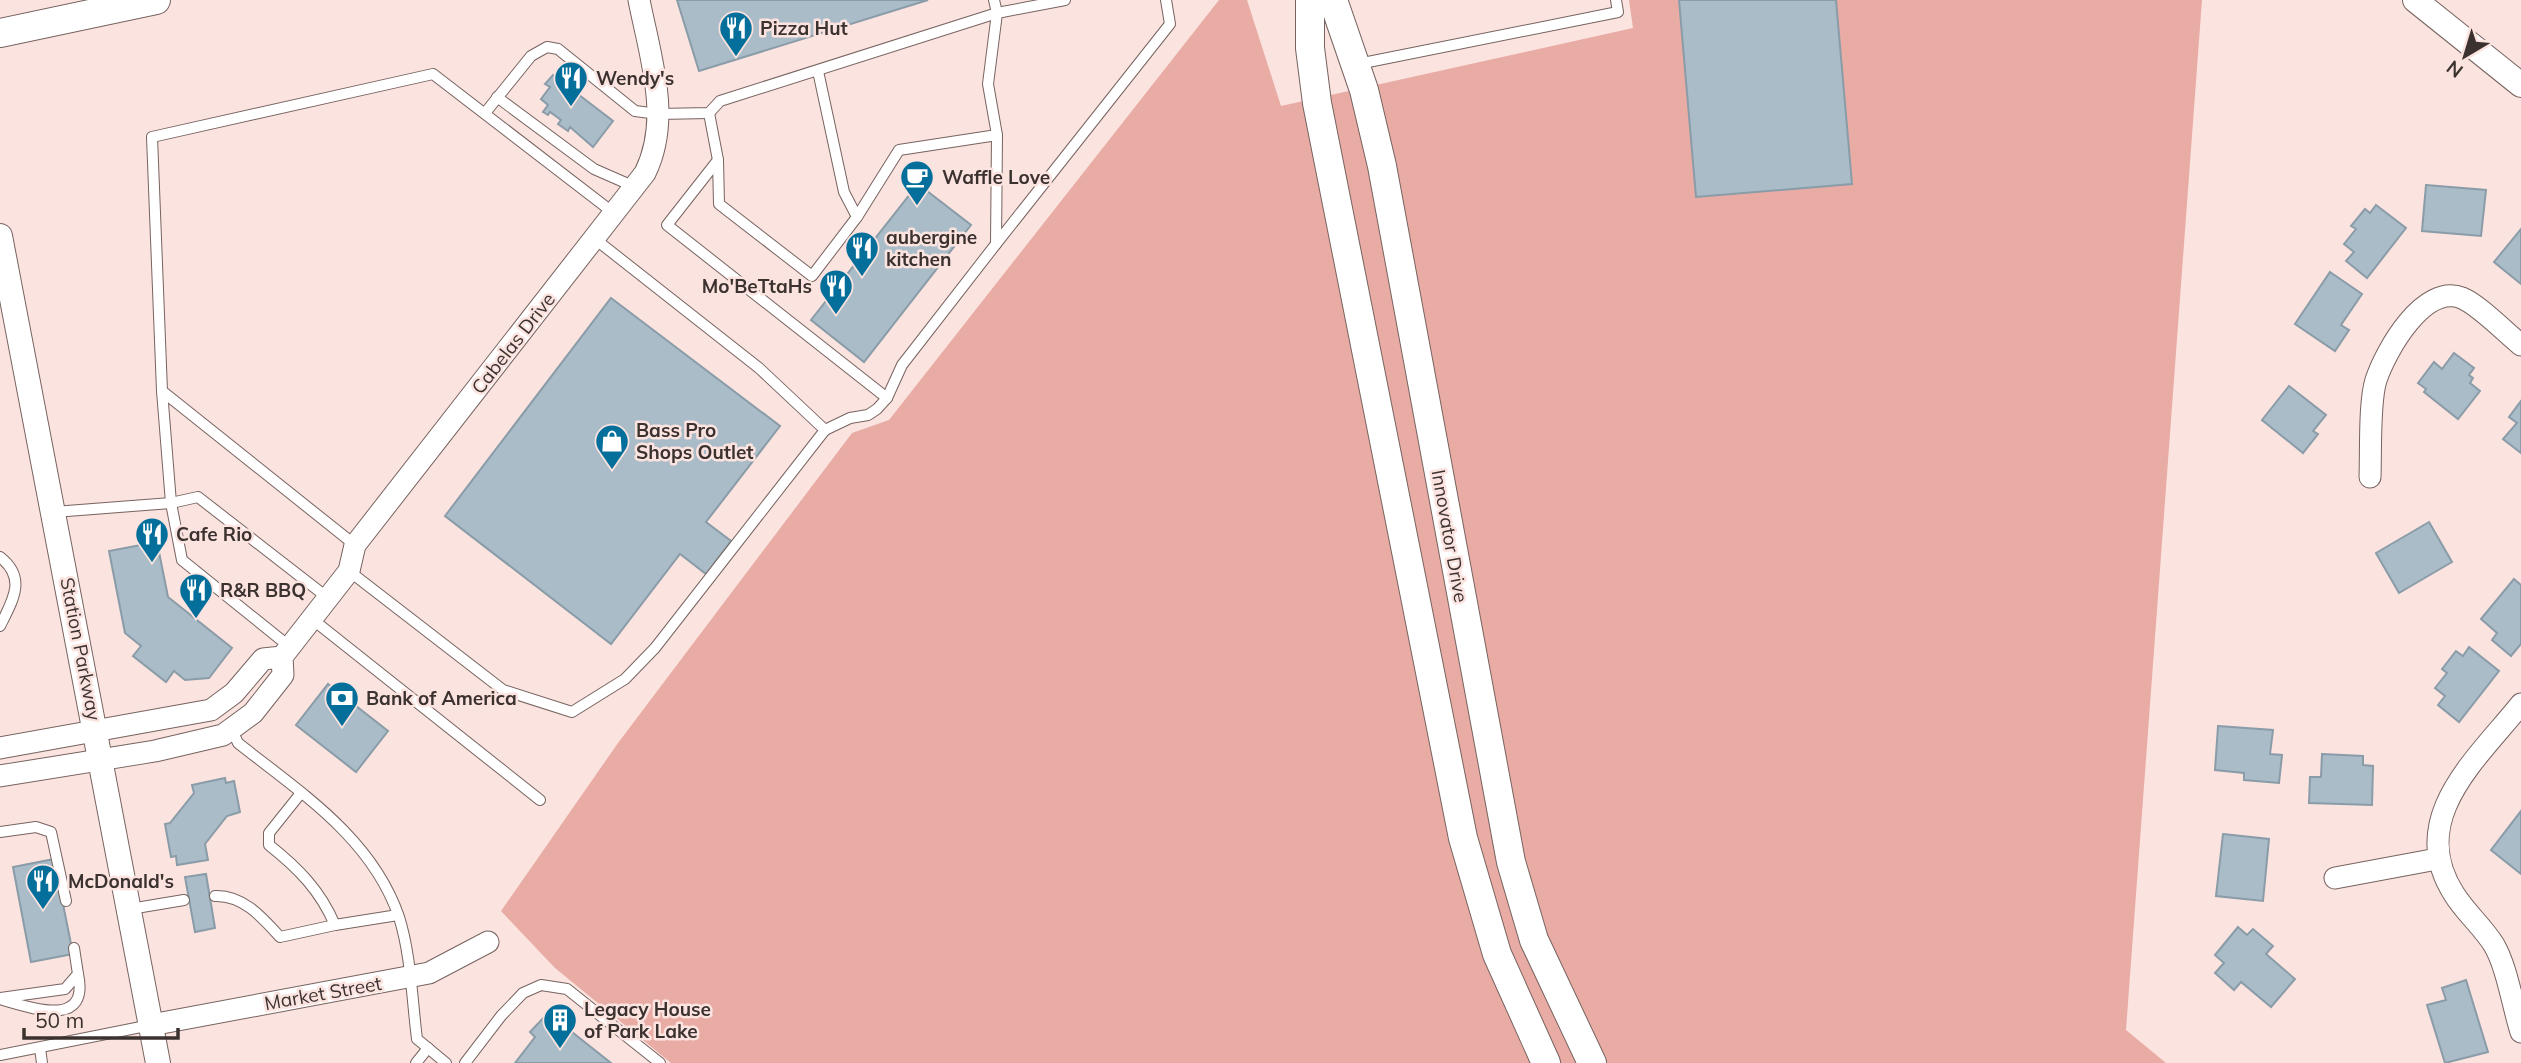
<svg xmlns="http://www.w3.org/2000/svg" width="2521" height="1063" font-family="Mulish,sans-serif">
  <rect width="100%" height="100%" fill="#fbe3df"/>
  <path fill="#e8aca4" d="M 1219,0 L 1247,0 L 1281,106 L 1633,28 L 1629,0 L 2202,0 L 2126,1030 L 2166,1063 L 671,1063 L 555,968 L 501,911 L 618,743 L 852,433 L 889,420 Z"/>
  <g fill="#a9bcc8" stroke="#8a9ca8" stroke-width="2">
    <path d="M 677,0 L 928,0 L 699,71 Z"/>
    <path d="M 1679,0 L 1836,0 L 1852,184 L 1696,197 Z"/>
    <path d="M 553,75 L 613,121 L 593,147 L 570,127 L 568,131 L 558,124 L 561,120 L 550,112 L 548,115 L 543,112 L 548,105 L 541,99 L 550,87 L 545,84 Z"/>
    <path d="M 918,184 L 971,225 L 864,362 L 811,320 Z"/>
    <path d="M 2426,185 L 2486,190 L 2481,236 L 2422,231 Z"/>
    <path d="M 2376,205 L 2406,228 L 2367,278 L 2346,261 L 2354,252 L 2344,244 L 2356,229 L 2351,226 L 2365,209 L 2370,213 Z"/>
    <path d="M 2521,229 L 2521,284 L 2494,262 Z"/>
    <path d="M 2330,272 L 2362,294 L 2341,325 L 2349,330 L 2335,351 L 2295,324 Z"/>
    <path d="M 611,298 L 780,426 L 706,522 L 731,541 L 706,574 L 680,554 L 611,644 L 445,516 Z"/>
    <path d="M 2454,353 L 2474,368 L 2469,375 L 2473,378 L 2470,383 L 2480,391 L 2458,419 L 2424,392 L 2426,389 L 2418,383 L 2434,362 L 2442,369 Z"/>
    <path d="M 2289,386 L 2326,415 L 2313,431 L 2318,434 L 2303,453 L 2262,420 Z"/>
    <path d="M 2521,401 L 2521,453 L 2503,439 L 2517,423 L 2509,417 Z"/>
    <path d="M 2429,522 L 2452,562 L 2399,593 L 2376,553 Z"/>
    <path d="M 157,542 L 168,597 L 232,648 L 209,678 L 185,680 L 174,671 L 166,682 L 133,656 L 141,646 L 125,633 L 109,551 Z"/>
    <path d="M 2514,579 L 2521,585 L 2521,644 L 2511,656 L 2492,640 L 2497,633 L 2481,619 Z"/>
    <path d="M 2469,647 L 2499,671 L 2459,722 L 2438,705 L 2445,696 L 2435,688 L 2447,673 L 2442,669 L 2456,651 L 2463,656 Z"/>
    <path d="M 328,684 L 388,731 L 356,772 L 296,725 Z"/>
    <path d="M 2218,726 L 2273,730 L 2270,754 L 2282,755 L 2279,783 L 2244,780 L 2244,773 L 2215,770 Z"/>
    <path d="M 2322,754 L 2363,756 L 2363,765 L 2373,766 L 2372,805 L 2309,803 L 2310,777 L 2321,777 Z"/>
    <path d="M 225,778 L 226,783 L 234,781 L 240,812 L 227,816 L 205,844 L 208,860 L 177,865 L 176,856 L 171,857 L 165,824 L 170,823 L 194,793 L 192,785 Z"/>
    <path d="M 2521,811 L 2521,874 L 2491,850 Z"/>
    <path d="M 2223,834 L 2269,839 L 2263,901 L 2216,896 Z"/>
    <path d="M 54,859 L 73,954 L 31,962 L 13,867 Z"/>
    <path d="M 206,874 L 215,928 L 195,932 L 185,877 Z"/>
    <path d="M 2238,927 L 2247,935 L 2253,929 L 2273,946 L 2266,954 L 2295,979 L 2271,1007 L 2241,982 L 2234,990 L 2215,973 L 2224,963 L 2215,955 Z"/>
    <path d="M 2466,980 L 2488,1052 L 2445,1063 L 2427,1005 L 2446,1000 L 2442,988 Z"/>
    <path d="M 548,1013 L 611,1063 L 515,1063 L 535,1037 L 530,1032 Z"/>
  </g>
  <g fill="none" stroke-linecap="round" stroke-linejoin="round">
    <g stroke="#776360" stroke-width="12">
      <g id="service">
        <path d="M 1358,64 L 1618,12 L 1616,0"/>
        <path d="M 818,71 L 844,192 L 857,217"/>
        <path d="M 497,97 L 594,169 L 635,187"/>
        <path d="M 485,113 L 531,56 L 547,47 L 558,49 L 635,111 L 658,114 L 709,113 L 720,101 L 997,13 L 994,0"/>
        <path d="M 709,113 L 718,160 L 719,204 L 812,276 L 857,217 L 899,150 L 997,135"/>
        <path d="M 718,160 L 667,225 L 887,398"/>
        <path d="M 996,244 L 1170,24 L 1166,0"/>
        <path d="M 825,430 L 850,418 L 868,415 L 877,409 L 887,398 L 902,365 L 996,244 L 997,135 L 988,84 L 997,13 L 1065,0"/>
        <path d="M 54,512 L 171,503 L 162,391"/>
        <path d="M 355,545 L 162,391 L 152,137 L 433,74 L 615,214"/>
        <path d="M 0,557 C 27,578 13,600 0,626"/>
        <path d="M 349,571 L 503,690 L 572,712 L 625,679 L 655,648 L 825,430 L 759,368 L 595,239"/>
        <path d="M 312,619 L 540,800"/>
        <path d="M 290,647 L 182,560 L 171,503 L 198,497 L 328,598"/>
        <path d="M 232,730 L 238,743 C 301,793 372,838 399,917 C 411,955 412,1000 417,1039 L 446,1063"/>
        <path d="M 301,793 L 269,833 L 269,845 C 298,868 320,890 335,925 L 398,915"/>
        <path d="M 0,832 L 36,827 L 51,832 L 66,901"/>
        <path d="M 215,896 C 243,895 262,917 280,937 L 335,925"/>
        <path d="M 130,909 L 184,900"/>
        <path d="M 0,998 L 65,989 L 78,974 L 74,948"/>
        <path d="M 3,1000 C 31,1008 90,1029 78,974"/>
        <path d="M 40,1048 L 42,1063"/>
        <path d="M 0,1055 L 151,1025"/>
        <path d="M 416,1063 L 428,1048"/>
        <path d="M 465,1063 L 501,1016 L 523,993 L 541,985 L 567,989 L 660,1063"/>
      </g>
    </g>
    <g stroke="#776360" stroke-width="23">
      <g id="minor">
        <path d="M 2370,477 C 2371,451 2369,402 2376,380 C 2386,350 2424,283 2462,298 C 2479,305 2505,332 2521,345"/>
        <path d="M 2521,704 C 2476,760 2406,819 2454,894 C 2465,912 2483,927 2494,945 C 2507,967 2513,1007 2521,1032"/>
        <path d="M 0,748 L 211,710 L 234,693 L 263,659 L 282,657"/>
        <path d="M 0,776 L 155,751 L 223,735 L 253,713 L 283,675 L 282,657 L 349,571 L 355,545 L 645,173 C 672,119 650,56 639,0"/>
        <path d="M 2335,878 L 2437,859"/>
        <path d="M 151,1025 L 429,973 L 488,942"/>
      </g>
    </g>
    <g stroke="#776360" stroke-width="26">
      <g id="tertiary">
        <path d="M 2415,0 L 2521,85"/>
        <path d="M 0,236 L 158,1063"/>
      </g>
    </g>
    <g stroke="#776360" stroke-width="30">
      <g id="secondary">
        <path d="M 1310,0 L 1310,48 L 1317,103 L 1463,838 L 1497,954 L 1546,1063"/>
        <path d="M 1333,0 L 1364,90 L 1382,166 L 1511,862 L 1534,940 L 1592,1063"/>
        <path d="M 0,33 L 156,0"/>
      </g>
    </g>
    <use href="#service" stroke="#fff" stroke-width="10"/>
    <use href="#minor" stroke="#fff" stroke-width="21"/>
    <use href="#tertiary" stroke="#fff" stroke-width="24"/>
    <use href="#secondary" stroke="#fff" stroke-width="28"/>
  </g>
  <defs>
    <g id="restaurant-pin" transform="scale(1.75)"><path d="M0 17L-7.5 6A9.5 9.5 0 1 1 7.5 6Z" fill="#046f9b" stroke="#fbe3df"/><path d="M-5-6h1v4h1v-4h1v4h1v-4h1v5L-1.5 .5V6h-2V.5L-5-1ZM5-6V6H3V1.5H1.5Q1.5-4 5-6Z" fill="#fff"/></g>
    <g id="cafe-pin" transform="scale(1.75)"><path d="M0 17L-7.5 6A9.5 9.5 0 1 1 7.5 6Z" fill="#046f9b" stroke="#fbe3df"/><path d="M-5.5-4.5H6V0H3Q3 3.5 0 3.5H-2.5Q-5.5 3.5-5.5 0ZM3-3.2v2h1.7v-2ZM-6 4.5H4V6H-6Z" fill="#fff"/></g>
    <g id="shop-pin" transform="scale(1.75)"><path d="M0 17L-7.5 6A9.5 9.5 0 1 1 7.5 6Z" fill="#046f9b" stroke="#fbe3df"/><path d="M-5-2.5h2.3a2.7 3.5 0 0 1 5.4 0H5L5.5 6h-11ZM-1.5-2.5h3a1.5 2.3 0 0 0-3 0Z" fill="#fff"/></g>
    <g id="bank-pin" transform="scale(1.75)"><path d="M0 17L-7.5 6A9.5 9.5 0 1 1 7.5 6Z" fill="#046f9b" stroke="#fbe3df"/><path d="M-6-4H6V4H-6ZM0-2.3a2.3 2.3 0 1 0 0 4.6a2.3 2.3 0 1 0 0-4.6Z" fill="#fff"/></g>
    <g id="building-pin" transform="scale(1.75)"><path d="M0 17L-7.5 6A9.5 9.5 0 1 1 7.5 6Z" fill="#046f9b" stroke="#fbe3df"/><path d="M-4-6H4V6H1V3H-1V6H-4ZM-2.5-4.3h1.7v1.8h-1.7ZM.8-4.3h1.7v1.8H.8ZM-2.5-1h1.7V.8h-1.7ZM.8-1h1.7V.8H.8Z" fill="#fff"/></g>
  </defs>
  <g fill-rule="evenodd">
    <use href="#restaurant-pin" x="736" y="28"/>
    <use href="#restaurant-pin" x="571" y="78"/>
    <use href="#cafe-pin" x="917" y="177"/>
    <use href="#restaurant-pin" x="862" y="248"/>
    <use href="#restaurant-pin" x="836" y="286"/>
    <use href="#shop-pin" x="612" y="441"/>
    <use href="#restaurant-pin" x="152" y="534"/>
    <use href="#restaurant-pin" x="196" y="590"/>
    <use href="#bank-pin" x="342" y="698"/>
    <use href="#restaurant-pin" x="43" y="881"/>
    <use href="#building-pin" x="560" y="1020"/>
  </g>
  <g text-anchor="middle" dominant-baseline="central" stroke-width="5" stroke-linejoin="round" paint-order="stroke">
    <g font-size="19" font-weight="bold" fill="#3b3230" stroke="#fbe3df" text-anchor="start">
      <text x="760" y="28">Pizza Hut</text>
      <text x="596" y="78">Wendy's</text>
      <text x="942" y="177">Waffle Love</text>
      <text x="886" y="237">aubergine<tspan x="886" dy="22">kitchen</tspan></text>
      <text x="812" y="286" text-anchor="end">Mo'BeTtaHs</text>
      <text x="636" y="430">Bass Pro<tspan x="636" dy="22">Shops Outlet</tspan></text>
      <text x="176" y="534">Cafe Rio</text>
      <text x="220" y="590">R&amp;R BBQ</text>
      <text x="366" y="698">Bank of America</text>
      <text x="68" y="881">McDonald's</text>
      <text x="584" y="1009">Legacy House<tspan x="584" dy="22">of Park Lake</tspan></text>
    </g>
    <g font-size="19" fill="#3b3230" stroke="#fbe3df">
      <text transform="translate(513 343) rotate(-52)">Cabelas Drive</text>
      <text transform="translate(1450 536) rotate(80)">Innovator Drive</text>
      <text transform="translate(81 649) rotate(79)">Station Parkway</text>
      <text transform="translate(323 993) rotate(-10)">Market Street</text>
    </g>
  </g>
  <g transform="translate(2465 56) rotate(218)" stroke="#fbe3df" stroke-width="5" paint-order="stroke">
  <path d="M0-5L12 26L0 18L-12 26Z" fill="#3b3230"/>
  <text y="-10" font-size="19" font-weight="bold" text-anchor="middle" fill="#3b3230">N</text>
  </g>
  <path d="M24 1028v10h154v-10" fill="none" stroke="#3b3230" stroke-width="3.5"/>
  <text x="35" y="1028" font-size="21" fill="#3b3230" stroke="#fbe3df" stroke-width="5" paint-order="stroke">50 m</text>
</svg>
